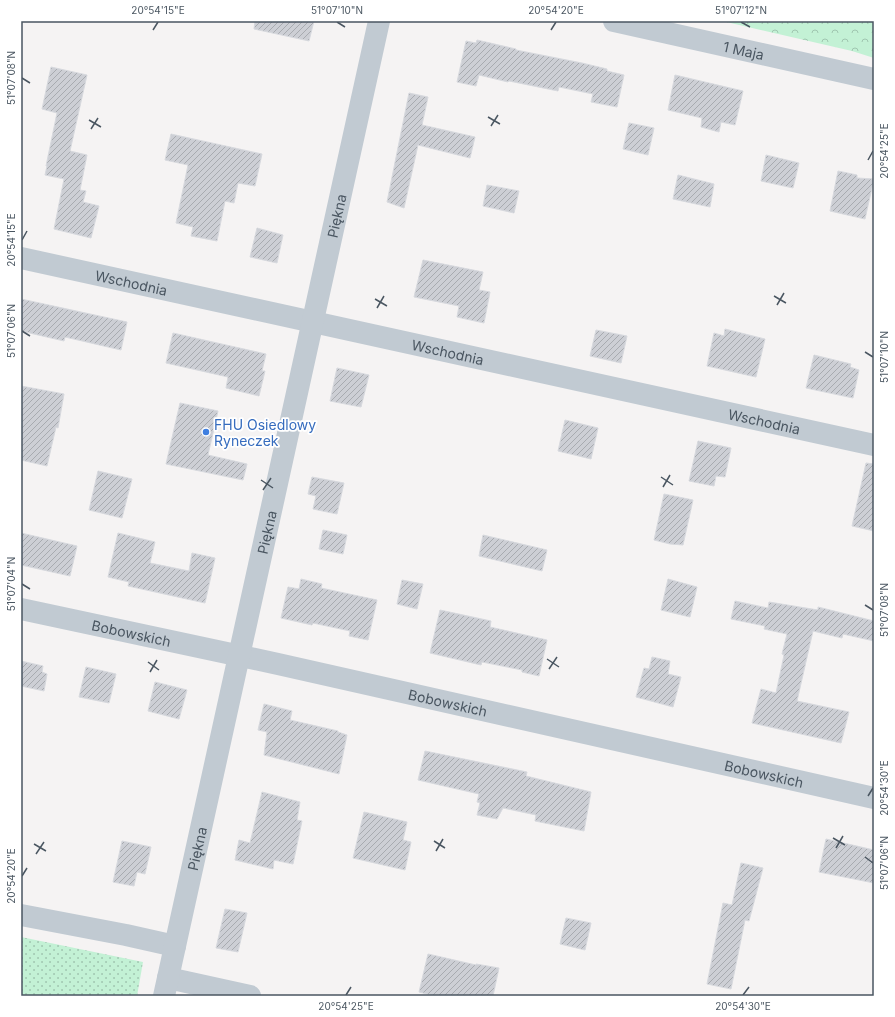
<svg xmlns="http://www.w3.org/2000/svg" width="895" height="1017" font-family="Inter,sans-serif">
  <defs>
    <pattern id="forest-crowns" width="20" height="18" patternUnits="userSpaceOnUse"><rect width="20" height="18" fill="#c3f1d5"/><path d="M2 6a3 3 0 1 1 6 0M12 15a3 3 0 1 1 6 0" fill="none" stroke="#a0c6b0"/></pattern>
    <pattern id="garden-dots" width="8" height="8" patternUnits="userSpaceOnUse"><rect width="8" height="8" fill="#c3f1d5"/><path d="M2 2h.1M6 6h.1" fill="none" stroke="#a0c6b0" stroke-width="1.8" stroke-linecap="round"/></pattern>
    <pattern id="building-hatch" width="6" height="6" patternUnits="userSpaceOnUse"><rect width="6" height="6" fill="#cdcfd5"/><path d="M-1 1l2-2M0 6l6-6M5 7l2-2" fill="none" stroke="#a8abb0"/></pattern>
  </defs>
  <rect width="100%" height="100%" fill="#f5f3f3"/>
  <path fill="url(#forest-crowns)" d="M 722,21 L 874,21 L 874,58 L 852,51 Z"/>
  <path fill="url(#garden-dots)" d="M 21,937 L 143,962 L 137,996 L 21,996 Z"/>
  <g fill="url(#building-hatch)" stroke="#d7d9de">
    <path d="M 255,21 L 314,21 L 309,41 L 254,29 Z"/>
    <path d="M 477,40 L 516,49 L 516,50 L 582,63 L 607,69 L 607,71 L 624,75 L 617,107 L 591,102 L 593,94 L 559,87 L 558,91 L 509,81 L 508,82 L 479,75 L 476,86 L 457,82 L 466,41 L 476,43 Z"/>
    <path d="M 51,67 L 87,75 L 70,151 L 87,155 L 80,190 L 86,191 L 83,202 L 99,206 L 91,238 L 54,229 L 64,179 L 45,175 L 47,166 L 46,166 L 57,113 L 42,109 Z"/>
    <path d="M 675,75 L 743,91 L 735,125 L 721,122 L 719,132 L 701,127 L 702,118 L 668,110 Z"/>
    <path d="M 409,93 L 428,97 L 422,125 L 475,137 L 470,158 L 418,145 L 404,208 L 387,202 Z"/>
    <path d="M 629,123 L 654,128 L 648,155 L 623,149 Z"/>
    <path d="M 171,134 L 262,154 L 255,186 L 238,183 L 234,203 L 225,201 L 217,241 L 191,236 L 193,227 L 176,223 L 188,165 L 165,160 Z"/>
    <path d="M 766,155 L 799,163 L 793,188 L 761,181 Z"/>
    <path d="M 838,171 L 857,175 L 857,178 L 874,179 L 865,219 L 830,211 Z"/>
    <path d="M 678,175 L 714,184 L 710,207 L 673,199 Z"/>
    <path d="M 487,185 L 519,191 L 514,213 L 483,206 Z"/>
    <path d="M 257,228 L 283,235 L 277,263 L 250,257 Z"/>
    <path d="M 423,260 L 483,272 L 479,290 L 490,292 L 484,323 L 457,317 L 459,306 L 414,297 Z"/>
    <path d="M 21,299 L 127,322 L 121,350 L 65,337 L 64,341 L 21,331 Z"/>
    <path d="M 725,329 L 765,339 L 756,377 L 707,366 L 714,333 L 724,336 Z"/>
    <path d="M 596,330 L 627,336 L 621,363 L 590,356 Z"/>
    <path d="M 173,333 L 266,354 L 262,371 L 265,371 L 259,396 L 226,388 L 228,377 L 166,363 Z"/>
    <path d="M 814,355 L 851,364 L 850,367 L 859,370 L 853,398 L 806,388 Z"/>
    <path d="M 337,368 L 369,375 L 361,407 L 330,401 Z"/>
    <path d="M 21,386 L 64,394 L 58,428 L 56,427 L 47,466 L 21,460 Z"/>
    <path d="M 180,403 L 218,411 L 208,455 L 247,464 L 243,480 L 166,464 Z"/>
    <path d="M 565,420 L 598,428 L 591,459 L 558,451 Z"/>
    <path d="M 698,441 L 731,448 L 725,477 L 716,476 L 714,486 L 689,481 Z"/>
    <path d="M 866,463 L 874,464 L 874,531 L 852,526 Z"/>
    <path d="M 98,471 L 132,479 L 122,518 L 89,510 Z"/>
    <path d="M 312,477 L 344,483 L 337,514 L 313,509 L 316,496 L 308,494 Z"/>
    <path d="M 664,494 L 693,500 L 683,545 L 670,544 L 654,540 Z"/>
    <path d="M 323,530 L 347,535 L 343,554 L 319,549 Z"/>
    <path d="M 21,533 L 77,546 L 70,576 L 21,565 Z"/>
    <path d="M 118,533 L 155,542 L 150,563 L 189,571 L 192,553 L 215,558 L 205,603 L 128,586 L 129,582 L 108,577 Z"/>
    <path d="M 483,535 L 547,550 L 542,571 L 479,556 Z"/>
    <path d="M 301,579 L 322,584 L 321,588 L 377,600 L 368,640 L 349,636 L 350,631 L 313,623 L 312,625 L 281,618 L 288,587 L 299,589 Z"/>
    <path d="M 668,579 L 697,587 L 690,617 L 661,610 Z"/>
    <path d="M 402,580 L 423,584 L 417,609 L 397,604 Z"/>
    <path d="M 735,601 L 768,608 L 769,602 L 818,610 L 818,607 L 874,621 L 874,641 L 843,634 L 842,638 L 813,631 L 797,701 L 849,712 L 841,743 L 752,723 L 761,689 L 776,693 L 784,655 L 782,654 L 787,634 L 764,629 L 765,626 L 731,619 Z"/>
    <path d="M 440,610 L 491,621 L 490,627 L 547,640 L 539,676 L 522,672 L 522,670 L 482,662 L 481,665 L 430,653 Z"/>
    <path d="M 652,657 L 670,661 L 668,674 L 681,677 L 673,707 L 636,697 L 644,668 L 649,669 Z"/>
    <path d="M 21,661 L 43,666 L 42,672 L 47,674 L 44,691 L 21,686 Z"/>
    <path d="M 86,667 L 116,674 L 109,703 L 79,697 Z"/>
    <path d="M 155,682 L 187,690 L 179,719 L 148,711 Z"/>
    <path d="M 264,704 L 292,711 L 290,720 L 338,731 L 338,732 L 347,735 L 339,774 L 264,755 L 267,732 L 258,730 Z"/>
    <path d="M 425,751 L 527,772 L 526,776 L 591,792 L 584,831 L 535,821 L 536,815 L 503,808 L 497,819 L 477,815 L 480,803 L 477,802 L 479,794 L 418,780 Z"/>
    <path d="M 262,792 L 300,802 L 297,820 L 302,821 L 293,864 L 274,860 L 273,869 L 235,860 L 239,840 L 250,843 Z"/>
    <path d="M 364,812 L 407,822 L 403,840 L 411,842 L 405,870 L 353,858 Z"/>
    <path d="M 826,839 L 874,850 L 874,883 L 819,872 Z"/>
    <path d="M 122,841 L 151,847 L 145,874 L 137,872 L 134,886 L 113,882 Z"/>
    <path d="M 741,863 L 763,868 L 749,921 L 745,920 L 731,989 L 707,984 L 723,903 L 732,905 Z"/>
    <path d="M 225,909 L 247,913 L 238,952 L 216,948 Z"/>
    <path d="M 566,918 L 591,923 L 585,950 L 560,944 Z"/>
    <path d="M 428,954 L 476,965 L 476,964 L 499,968 L 493,996 L 435,996 L 419,992 Z"/>
  </g>
  <g fill="none" stroke-linecap="round" stroke-linejoin="round">
    <g stroke="#c1cad2" stroke-width="22">
      <path id="s1" d="M 614,21 L 874,79"/>
      <path id="s2" d="M 21,258 L 874,445"/>
      <path id="s3" d="M 21,609 L 278,664 L 874,798"/>
      <path d="M 21,915 L 126,935 L 175,946"/>
      <path d="M 168,978 L 250,996"/>
      <path id="s4" d="M 164,996 L 379,21"/>
    </g>
  </g>
  <path fill="none" stroke="#4a5661" stroke-width="1.5" d="M 337,22 L 345,27M 741,22 L 750,27M 153,30 L 158,22M 551,30 L 556,22M 22,78 L 30,83M 488,117 L 500,124M 89,120 L 101,127M 491,126 L 498,115M 91,129 L 98,118M 868,160 L 873,151M 22,240 L 27,231M 774,296 L 786,303M 375,299 L 387,306M 777,305 L 784,293M 377,308 L 384,296M 22,331 L 30,336M 865,352 L 873,357M 661,477 L 673,485M 261,480 L 273,488M 663,487 L 670,475M 263,490 L 271,478M 22,584 L 30,589M 865,605 L 873,610M 547,659 L 559,667M 148,662 L 159,670M 549,669 L 557,657M 150,672 L 157,660M 868,796 L 873,788M 833,838 L 845,845M 434,841 L 445,848M 34,844 L 46,851M 836,848 L 843,836M 436,851 L 443,839M 36,854 L 44,842M 865,857 L 873,863M 22,876 L 27,868M 346,995 L 351,987M 743,995 L 749,987"/>
  <circle fill="#3f7fe0" stroke="#fff" stroke-width="1.5" cx="206" cy="432" r="4"/>
  <g text-anchor="middle" dominant-baseline="central" stroke-width="3.5" stroke-linejoin="round" paint-order="stroke">
    <g font-size="14" fill="#4a5661" stroke="#fff">
      <text stroke="none"><textPath href="#s1" startOffset="133">1 Maja</textPath></text>
      <text stroke="none"><textPath href="#s4" startOffset="799">Piękna</textPath></text>
      <text stroke="none"><textPath href="#s2" startOffset="113">Wschodnia</textPath></text>
      <text stroke="none"><textPath href="#s2" startOffset="437">Wschodnia</textPath></text>
      <text stroke="none"><textPath href="#s2" startOffset="761">Wschodnia</textPath></text>
      <text stroke="none"><textPath href="#s4" startOffset="475">Piękna</textPath></text>
      <text stroke="none"><textPath href="#s3" startOffset="113">Bobowskich</textPath></text>
      <text stroke="none"><textPath href="#s3" startOffset="437">Bobowskich</textPath></text>
      <text stroke="none"><textPath href="#s3" startOffset="761">Bobowskich</textPath></text>
      <text stroke="none"><textPath href="#s4" startOffset="151">Piękna</textPath></text>
    </g>
    <g font-size="14" fill="#366cbe" stroke="#fff" text-anchor="start">
      <text x="214" y="424">FHU Osiedlowy<tspan x="214" dy="16">Ryneczek</tspan></text>
    </g>
  </g>
  <rect width="895" height="1017" fill="none" stroke="#ffffff" stroke-width="44"/>
  <rect x="22" y="22" width="851" height="973" fill="none" stroke="#4a5661" stroke-width="1.5"/>
  <g font-size="10" text-anchor="middle" fill="#4a5661">
    <text x="158" y="14">20°54'15"E</text>
    <text x="337" y="14">51°07'10"N</text>
    <text x="556" y="14">20°54'20"E</text>
    <text x="741" y="14">51°07'12"N</text>
    <text transform="translate(11 78) rotate(-90)" y="4">51°07'08"N</text>
    <text transform="translate(884 151) rotate(-90)" y="4">20°54'25"E</text>
    <text transform="translate(11 240) rotate(-90)" y="4">20°54'15"E</text>
    <text transform="translate(11 331) rotate(-90)" y="4">51°07'06"N</text>
    <text transform="translate(884 357) rotate(-90)" y="4">51°07'10"N</text>
    <text transform="translate(11 584) rotate(-90)" y="4">51°07'04"N</text>
    <text transform="translate(884 610) rotate(-90)" y="4">51°07'08"N</text>
    <text transform="translate(884 788) rotate(-90)" y="4">20°54'30"E</text>
    <text transform="translate(884 863) rotate(-90)" y="4">51°07'06"N</text>
    <text transform="translate(11 876) rotate(-90)" y="4">20°54'20"E</text>
    <text x="346" y="1010">20°54'25"E</text>
    <text x="743" y="1010">20°54'30"E</text>
  </g>
</svg>
